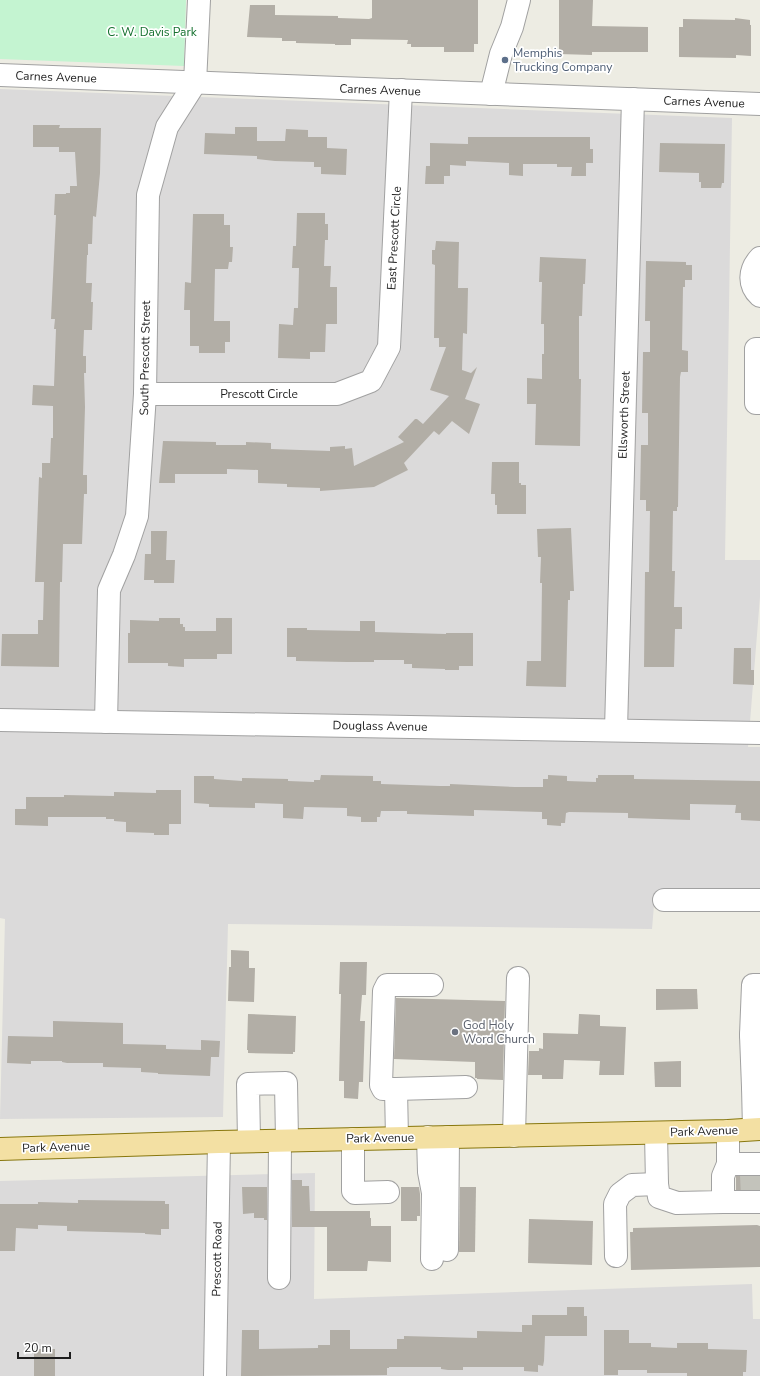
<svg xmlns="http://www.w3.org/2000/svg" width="760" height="1376" font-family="'Nunito Sans',sans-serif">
  <rect width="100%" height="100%" fill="#edece3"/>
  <g fill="#dbdada">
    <path d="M 0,89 L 732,118 L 725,560 L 760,560 L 760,597 L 748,747 L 760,747 L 760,894 L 655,893 L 652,929 L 228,924 L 223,1117 L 0,1119 L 5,919 L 0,918 Z"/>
    <path d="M 315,1173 L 314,1299 L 752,1284 L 753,1319 L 760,1319 L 760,1376 L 0,1376 L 0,1181 Z"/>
  </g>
  <path fill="#c4f4d1" d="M 0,0 L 186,0 L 184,66 L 0,59 Z"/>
  <g fill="#b2aea6">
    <path d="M 372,0 L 478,0 L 478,44 L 474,44 L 474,52 L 444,52 L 444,47 L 411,47 L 411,44 L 407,44 L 408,40 L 351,39 L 351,45 L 335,45 L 335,44 L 296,43 L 296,41 L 282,41 L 282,38 L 247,37 L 250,5 L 275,5 L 275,15 L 338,16 L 338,18 L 369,19 L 372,18 Z"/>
    <path d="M 559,0 L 593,0 L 592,26 L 648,27 L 648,52 L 592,52 L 592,55 L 559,54 Z"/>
    <path d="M 735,18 L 750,20 L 750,25 L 751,25 L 751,56 L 736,55 L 736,58 L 679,57 L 679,27 L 683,27 L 683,19 L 735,20 Z"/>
    <path d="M 33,125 L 60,125 L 59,128 L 101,128 L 100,173 L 96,217 L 93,216 L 92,244 L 88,244 L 88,255 L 87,255 L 86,283 L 92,283 L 91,302 L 93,302 L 92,330 L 84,330 L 83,356 L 86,356 L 86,373 L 84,373 L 85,407 L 83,475 L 87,475 L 87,494 L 84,494 L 82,544 L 63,544 L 62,582 L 60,582 L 59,667 L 1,666 L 2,634 L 38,634 L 38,620 L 43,620 L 44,582 L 35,582 L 39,477 L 42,478 L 42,463 L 50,463 L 51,438 L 53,438 L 53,406 L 32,405 L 33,385 L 54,386 L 56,329 L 54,329 L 55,319 L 51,319 L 56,215 L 54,215 L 55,194 L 66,194 L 66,193 L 70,193 L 70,186 L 77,186 L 75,152 L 59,152 L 59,147 L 33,147 Z"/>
    <path d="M 235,127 L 257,127 L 257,141 L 285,141 L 286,129 L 308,130 L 308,137 L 327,137 L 327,148 L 347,149 L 346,175 L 321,174 L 321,167 L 314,167 L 314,162 L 275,161 L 257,159 L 257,156 L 204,154 L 205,133 L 235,134 Z"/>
    <path d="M 468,137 L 590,137 L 590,149 L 593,149 L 593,163 L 586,163 L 586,176 L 571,176 L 572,167 L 557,167 L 557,164 L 523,164 L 523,176 L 509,175 L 509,163 L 466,161 L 466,166 L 450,165 L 450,176 L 444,176 L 444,184 L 425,184 L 426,166 L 430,166 L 430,143 L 468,144 Z"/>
    <path d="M 660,143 L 725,144 L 724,183 L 722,183 L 721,188 L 701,188 L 701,182 L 699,182 L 699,173 L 659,172 Z"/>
    <path d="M 297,213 L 325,213 L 325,224 L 328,224 L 328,240 L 325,240 L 324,266 L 331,266 L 330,287 L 337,287 L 337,324 L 326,324 L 325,352 L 310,352 L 310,359 L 278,358 L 279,324 L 293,325 L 294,308 L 298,308 L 299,268 L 292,268 L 293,246 L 296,246 Z"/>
    <path d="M 193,214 L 224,214 L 224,225 L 230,225 L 230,247 L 233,247 L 232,262 L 229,262 L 228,269 L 215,269 L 214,321 L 230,321 L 230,342 L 225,342 L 225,353 L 199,353 L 199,346 L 190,346 L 190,310 L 184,310 L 185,282 L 191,283 Z"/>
    <path d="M 436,241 L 459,242 L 458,288 L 468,288 L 467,334 L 463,333 L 462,370 L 471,373 L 477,367 L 465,399 L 480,404 L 469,434 L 452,421 L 439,435 L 434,431 L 404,463 L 408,470 L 374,487 L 320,491 L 320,488 L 287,487 L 287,484 L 258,483 L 258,470 L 227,469 L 227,474 L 175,474 L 175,483 L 159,483 L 163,441 L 216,442 L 216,445 L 246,445 L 246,442 L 271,443 L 271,449 L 330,451 L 330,447 L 345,446 L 345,449 L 352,448 L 354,466 L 404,442 L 398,437 L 415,419 L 417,419 L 423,424 L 449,396 L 430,390 L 446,347 L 439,347 L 439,338 L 434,338 L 435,265 L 432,264 L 432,250 L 435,250 Z"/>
    <path d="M 540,257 L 586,259 L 585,284 L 583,284 L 582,316 L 579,316 L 579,379 L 581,379 L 580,446 L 535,445 L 536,404 L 527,404 L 527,378 L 542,379 L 542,354 L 544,354 L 544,324 L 541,324 L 542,282 L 539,282 Z"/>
    <path d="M 646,261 L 686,262 L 686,265 L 692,265 L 692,280 L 685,280 L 685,287 L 683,287 L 682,350 L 688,351 L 688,372 L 681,372 L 680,377 L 678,507 L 677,507 L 677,511 L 673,511 L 672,571 L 675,571 L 674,607 L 682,607 L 682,629 L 675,629 L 674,667 L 644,667 L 645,572 L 649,572 L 650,511 L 646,511 L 646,500 L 640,500 L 641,445 L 648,445 L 648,413 L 642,413 L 643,352 L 650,352 L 650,321 L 645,321 Z"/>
    <path d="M 492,462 L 519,462 L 519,483 L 521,483 L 521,485 L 526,485 L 526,514 L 497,514 L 497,505 L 495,505 L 495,494 L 491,494 Z"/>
    <path d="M 571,528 L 574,591 L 570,591 L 570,600 L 568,600 L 566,687 L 526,686 L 527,661 L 541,661 L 542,583 L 540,583 L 541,557 L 538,557 L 537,529 Z"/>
    <path d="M 151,531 L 167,531 L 166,560 L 175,560 L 174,583 L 154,583 L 154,580 L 144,580 L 145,554 L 151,554 Z"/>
    <path d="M 159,618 L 180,618 L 180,624 L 183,624 L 183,627 L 185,627 L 185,631 L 216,631 L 216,618 L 232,618 L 232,654 L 217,654 L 217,659 L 184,659 L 184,667 L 168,666 L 168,663 L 128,663 L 128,633 L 130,633 L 130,620 L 159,621 Z"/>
    <path d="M 360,621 L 375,621 L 375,632 L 446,634 L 446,633 L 473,633 L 473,666 L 459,666 L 459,670 L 445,670 L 445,669 L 412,668 L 412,664 L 404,664 L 404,660 L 374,660 L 374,662 L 347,662 L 296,661 L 296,657 L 287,657 L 287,628 L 307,628 L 307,630 L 360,631 Z"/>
    <path d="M 734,648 L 751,648 L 751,670 L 754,670 L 754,685 L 733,684 Z"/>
    <path d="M 321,775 L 373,776 L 373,781 L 381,781 L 381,784 L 440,786 L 450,786 L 450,784 L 515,787 L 543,787 L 543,779 L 548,779 L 548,775 L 567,776 L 567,781 L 596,782 L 596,778 L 598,778 L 598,775 L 634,775 L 634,779 L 760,781 L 760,821 L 741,820 L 741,813 L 735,813 L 736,805 L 690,804 L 690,820 L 628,818 L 628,813 L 569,812 L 566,813 L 565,823 L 561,823 L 561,826 L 547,825 L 547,819 L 542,819 L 542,812 L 474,810 L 474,816 L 407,814 L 407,811 L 381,811 L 380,817 L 377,817 L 377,822 L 361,822 L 361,817 L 347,816 L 347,808 L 304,807 L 303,819 L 283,818 L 283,804 L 255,803 L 255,808 L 209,807 L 209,804 L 194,803 L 194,776 L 214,776 L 214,779 L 242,781 L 242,778 L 288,779 L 288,781 L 314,782 L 314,780 L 320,780 Z"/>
    <path d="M 156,790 L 181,790 L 181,824 L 169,824 L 169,835 L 154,835 L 154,833 L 126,832 L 126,822 L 114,821 L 114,819 L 106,819 L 106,817 L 48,817 L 48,826 L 15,825 L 15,809 L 26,809 L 26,797 L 64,797 L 64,795 L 114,796 L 114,792 L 156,793 Z"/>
    <path d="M 231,950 L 249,951 L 249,968 L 255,968 L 254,1002 L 228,1001 L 229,967 L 231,967 Z"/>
    <path d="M 340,962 L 367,962 L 366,995 L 362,995 L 360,1021 L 365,1021 L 363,1082 L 359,1082 L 358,1099 L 344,1098 L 344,1081 L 339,1081 L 341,994 L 339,994 Z"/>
    <path d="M 656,989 L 697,989 L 698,1009 L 656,1010 Z"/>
    <path d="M 396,998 L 505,1001 L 503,1080 L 477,1079 L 477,1078 L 475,1078 L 475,1062 L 394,1059 Z"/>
    <path d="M 248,1014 L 296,1016 L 295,1052 L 293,1052 L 293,1054 L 248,1053 L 248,1050 L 247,1050 Z"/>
    <path d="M 579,1014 L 600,1015 L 600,1026 L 626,1027 L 624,1075 L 599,1075 L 600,1061 L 564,1060 L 563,1079 L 542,1079 L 542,1075 L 528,1075 L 529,1051 L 539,1051 L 539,1048 L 543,1049 L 543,1033 L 578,1034 Z"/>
    <path d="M 53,1021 L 123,1023 L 123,1044 L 166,1045 L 166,1049 L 201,1050 L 201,1040 L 220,1041 L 219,1057 L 211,1057 L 210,1076 L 158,1074 L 158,1073 L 141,1072 L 141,1068 L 103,1067 L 103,1063 L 67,1063 L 62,1062 L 62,1061 L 31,1061 L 31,1064 L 7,1063 L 8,1036 L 53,1037 Z"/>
    <path d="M 681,1061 L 681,1087 L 655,1087 L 654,1062 Z"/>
    <rect x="736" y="1176" width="24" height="14"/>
    <path d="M 292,1180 L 302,1180 L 302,1186 L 309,1186 L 310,1211 L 370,1211 L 370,1218 L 371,1218 L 371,1226 L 391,1226 L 391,1262 L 368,1261 L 367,1271 L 327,1271 L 327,1227 L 292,1227 Z"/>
    <path d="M 242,1187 L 267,1187 L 267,1220 L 264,1220 L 264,1218 L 254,1218 L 254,1213 L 243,1214 Z"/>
    <path d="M 401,1187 L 419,1187 L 420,1194 L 420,1216 L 417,1216 L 417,1221 L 401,1221 Z"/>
    <path d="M 460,1187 L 476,1187 L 475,1252 L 459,1252 Z"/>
    <path d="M 78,1200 L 165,1201 L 165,1204 L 169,1204 L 169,1229 L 161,1229 L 161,1235 L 145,1234 L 145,1233 L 67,1231 L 67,1226 L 38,1225 L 38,1229 L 16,1228 L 15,1251 L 0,1251 L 0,1204 L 38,1204 L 38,1202 L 78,1203 Z"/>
    <path d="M 529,1219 L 593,1221 L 592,1265 L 528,1263 Z"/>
    <path d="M 757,1225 L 760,1226 L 760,1267 L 631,1270 L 630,1232 L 633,1232 L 633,1228 Z"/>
    <path d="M 567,1307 L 584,1307 L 584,1316 L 587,1316 L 587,1336 L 545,1336 L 544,1361 L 543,1366 L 538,1365 L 538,1372 L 524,1371 L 524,1367 L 463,1367 L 463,1370 L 448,1370 L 441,1369 L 441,1367 L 389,1367 L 389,1368 L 387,1368 L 387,1375 L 241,1376 L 242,1330 L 259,1330 L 259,1349 L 318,1348 L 318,1345 L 330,1345 L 330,1330 L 350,1330 L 350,1349 L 397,1349 L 397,1339 L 404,1339 L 404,1336 L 477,1338 L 477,1331 L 522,1332 L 522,1325 L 532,1325 L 532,1315 L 567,1315 Z"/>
    <path d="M 604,1330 L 629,1330 L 629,1343 L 651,1343 L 651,1347 L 677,1348 L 677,1343 L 708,1343 L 708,1349 L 747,1350 L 746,1372 L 743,1372 L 743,1376 L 687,1376 L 687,1373 L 647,1373 L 647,1370 L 618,1370 L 618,1375 L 604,1375 Z"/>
    <rect x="34" y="1349" width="21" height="27"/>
  </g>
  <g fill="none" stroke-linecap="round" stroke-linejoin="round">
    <path stroke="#c3c3bb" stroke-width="22" stroke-dasharray="22 11" stroke-linecap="butt" d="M 751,1175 L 752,1195"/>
    <g stroke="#a1a1a1" stroke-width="24">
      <g id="minor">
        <path d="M 0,75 L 760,104"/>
        <path d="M 491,94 L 501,54 L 512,27 L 519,0"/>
        <path d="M 760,258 C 749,270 748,285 760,296"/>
        <path d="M 760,349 L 756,349 L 756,403 L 760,403"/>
        <path d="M 145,394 L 337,394 L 371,381 L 389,347 L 401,90"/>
        <path d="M 0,720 L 760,733"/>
        <path d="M 106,722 L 109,590 L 124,555 L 137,516 L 145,394 L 148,195 L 167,127 L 195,83 L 199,0"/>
        <path d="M 616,730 L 633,99"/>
        <path d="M 664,900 L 760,900"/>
        <path d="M 751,1035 L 753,985 L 760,985"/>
        <path d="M 753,1087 L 751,1035 L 760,1034"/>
        <path d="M 396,1089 L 466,1087"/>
        <path d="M 754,1129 L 753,1087 L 760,1087"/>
        <path d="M 728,1131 L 728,1164 L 760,1164"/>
        <path d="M 656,1133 L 657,1184 L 659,1197 L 677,1203 L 723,1202 L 723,1176 L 728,1164"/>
        <path d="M 514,1136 L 518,978"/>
        <path d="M 428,1137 L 429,1172 L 433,1193 L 432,1259"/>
        <path d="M 397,1138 L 396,1089 L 383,1089 L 381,1085 L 384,991 L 387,985 L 432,985"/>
        <path d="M 353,1139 L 353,1191 L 355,1193 L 388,1192"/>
        <path d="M 249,1141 L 248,1084 L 286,1083 L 287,1140"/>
        <path d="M 723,1202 L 760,1202"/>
        <path d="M 447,1250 L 448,1137"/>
        <path d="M 616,1256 L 615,1204 L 620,1194 L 632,1185 L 657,1184"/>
        <path d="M 279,1278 L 280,1141"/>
        <path d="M 215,1376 L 219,1142"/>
      </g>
    </g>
    <g stroke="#88770d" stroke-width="24">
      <path id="major" d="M 0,1149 L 219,1142 L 728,1131 L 760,1129"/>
    </g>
    <use href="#minor" stroke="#fff" stroke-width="22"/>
    <use href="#major" stroke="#f3e0a3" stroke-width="22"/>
  </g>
  <circle fill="#5c6f8a" stroke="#fff" stroke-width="1.5" cx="505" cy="60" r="4"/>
  <circle fill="#6b7280" stroke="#fff" stroke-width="1.5" cx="455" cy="1032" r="4"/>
  <g text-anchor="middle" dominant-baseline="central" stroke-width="3.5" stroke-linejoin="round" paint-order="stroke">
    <g font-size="12" fill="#15702f" stroke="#fff">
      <text x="152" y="32">C. W. Davis Park</text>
    </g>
    <g font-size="12" fill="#4e5e75" stroke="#fff" text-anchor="start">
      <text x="513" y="53">Memphis<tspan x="513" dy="14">Trucking Company</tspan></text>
    </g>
    <g font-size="12" fill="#1d1d1d" stroke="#fff">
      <text transform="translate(56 77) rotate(2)">Carnes Avenue</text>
      <text transform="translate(380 90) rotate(2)">Carnes Avenue</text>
      <text transform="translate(704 102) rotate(2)">Carnes Avenue</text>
      <text transform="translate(394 238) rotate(-87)">East Prescott Circle</text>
      <text transform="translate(145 358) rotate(-89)">South Prescott Street</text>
      <text x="259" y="394">Prescott Circle</text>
      <text transform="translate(624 415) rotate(-88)">Ellsworth Street</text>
      <text transform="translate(380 726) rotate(1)">Douglass Avenue</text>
      <text transform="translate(704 1131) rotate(-2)">Park Avenue</text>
      <text transform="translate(380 1138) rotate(-1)">Park Avenue</text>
      <text transform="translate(56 1147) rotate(-2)">Park Avenue</text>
      <text transform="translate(217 1259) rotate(-89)">Prescott Road</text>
    </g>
    <g font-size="12" fill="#5b616d" stroke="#fff" text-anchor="start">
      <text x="463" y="1025">God Holy<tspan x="463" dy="14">Word Church</tspan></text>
    </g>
  </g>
  <path d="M18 1352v6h52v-6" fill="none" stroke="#1d1d1d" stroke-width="2"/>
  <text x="24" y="1352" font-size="12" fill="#1d1d1d" stroke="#ffffff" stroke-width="3" paint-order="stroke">20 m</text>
</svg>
